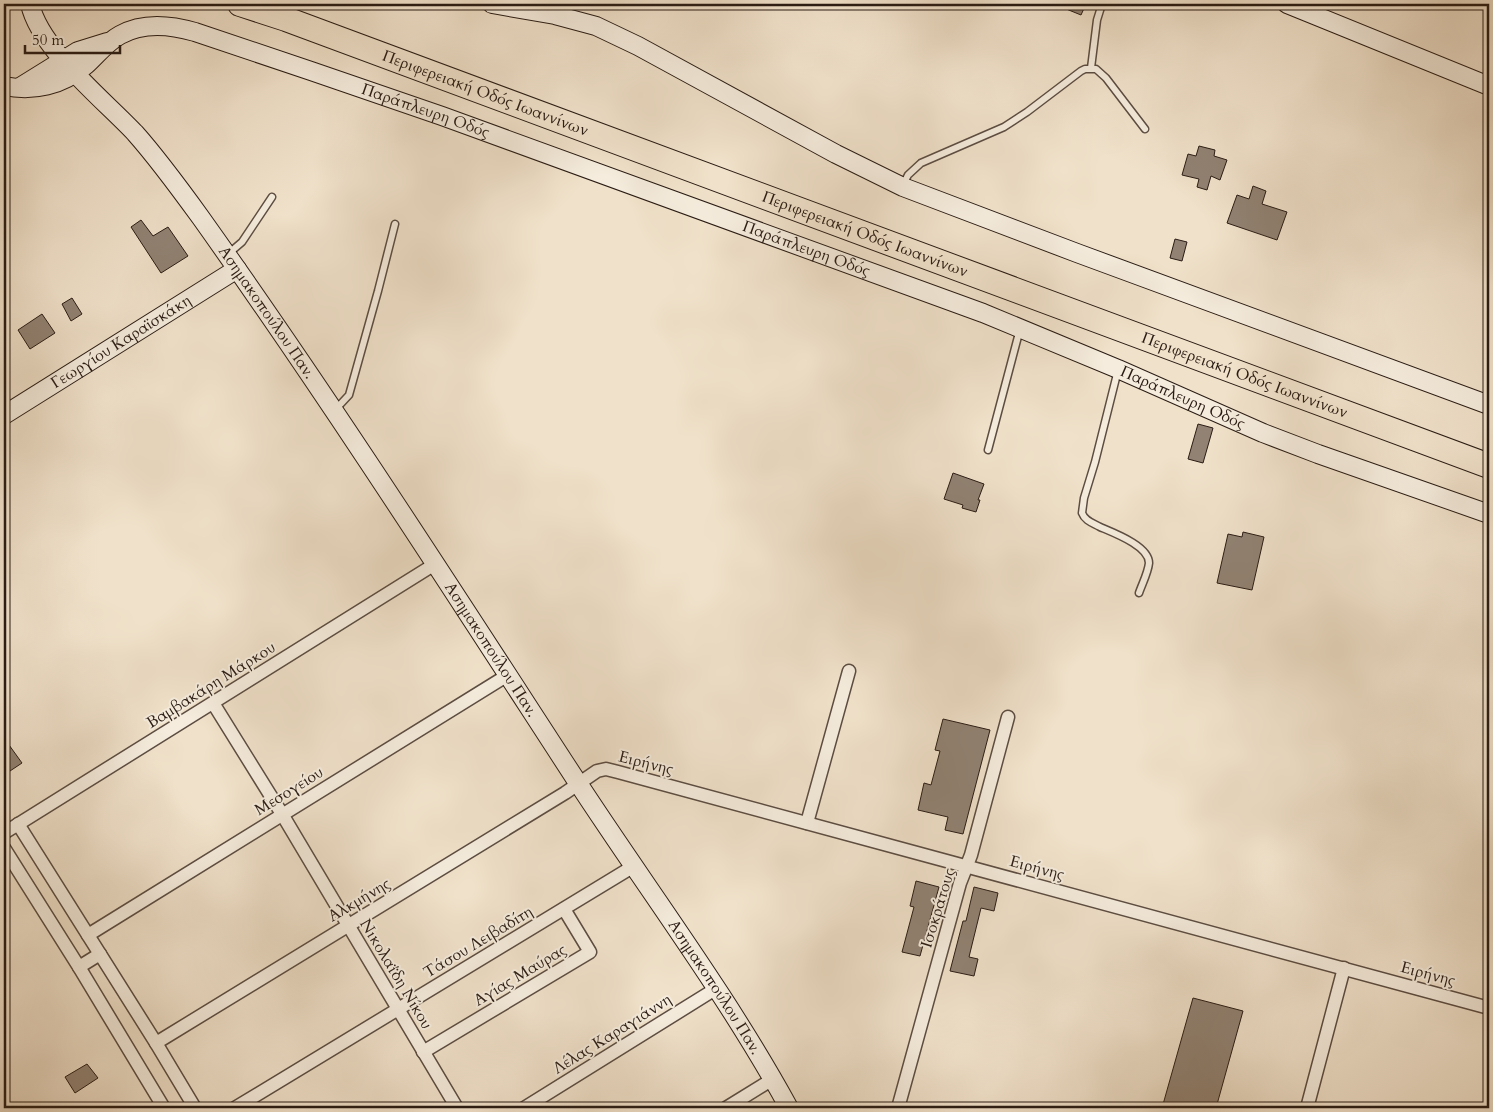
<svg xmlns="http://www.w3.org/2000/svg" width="1493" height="1112" font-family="Cardo,serif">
  <rect width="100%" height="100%" fill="#f0e1ca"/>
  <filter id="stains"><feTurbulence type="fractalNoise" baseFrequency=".004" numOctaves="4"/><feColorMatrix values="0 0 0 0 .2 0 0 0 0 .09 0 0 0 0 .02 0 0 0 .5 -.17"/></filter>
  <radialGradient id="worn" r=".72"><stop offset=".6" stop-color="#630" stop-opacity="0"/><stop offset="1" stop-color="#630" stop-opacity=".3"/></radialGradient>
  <g fill="#918273" stroke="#2a1c14">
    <path d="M 1054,4 L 1086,4 L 1081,15 Z"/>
    <path d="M 1199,146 L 1215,150 L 1214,156 L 1227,160 L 1220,180 L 1211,176 L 1207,190 L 1197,187 L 1199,179 L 1182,175 L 1188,154 L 1196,156 Z"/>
    <path d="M 1253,186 L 1266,191 L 1262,204 L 1287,212 L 1277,240 L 1227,223 L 1237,195 L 1249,199 Z"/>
    <path d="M 141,220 L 153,236 L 168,227 L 188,256 L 161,273 L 131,227 Z"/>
    <path d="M 1175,239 L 1187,242 L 1182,261 L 1170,258 Z"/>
    <path d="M 72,298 L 82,314 L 71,321 L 62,304 Z"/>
    <path d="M 42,314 L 55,333 L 30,349 L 18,330 Z"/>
    <path d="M 1198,424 L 1213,428 L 1203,463 L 1188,459 Z"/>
    <path d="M 953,473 L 984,484 L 978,500 L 980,500 L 976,512 L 962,508 L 963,505 L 944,499 Z"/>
    <path d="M 1243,532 L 1264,537 L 1252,590 L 1217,583 L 1228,534 L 1242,537 Z"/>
    <path d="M 943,719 L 990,730 L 963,834 L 945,830 L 948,817 L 918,810 L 924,783 L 931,785 L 940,751 L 935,750 Z"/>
    <path d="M 4,738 L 22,763 L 4,775 Z"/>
    <path d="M 916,881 L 939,887 L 920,956 L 902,952 L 914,907 L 910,906 Z"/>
    <path d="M 974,887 L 998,893 L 994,911 L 981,908 L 969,957 L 978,959 L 974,976 L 950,971 L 963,921 L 966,921 Z"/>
    <path d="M 1193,998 L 1243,1011 L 1216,1108 L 1162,1108 Z"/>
    <path d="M 87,1064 L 98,1078 L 75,1093 L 65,1077 Z"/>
  </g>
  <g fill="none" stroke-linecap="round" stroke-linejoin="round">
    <g stroke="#5c4d42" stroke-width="9">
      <g id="lane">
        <path d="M 1091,68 L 1097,20 L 1102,4"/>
        <path d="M 903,185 L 908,175 L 921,163 L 1004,127 L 1027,112 L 1081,71 L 1085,69 L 1096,69 L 1106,78 L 1145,129"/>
        <path d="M 228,254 L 242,242 L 272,197"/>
        <path d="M 1118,370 L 1095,462 L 1084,498 L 1082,513 C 1085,521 1093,523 1100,527 C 1114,533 1149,546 1149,563 C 1148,573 1142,584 1139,593"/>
        <path d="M 335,410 L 349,395 L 378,291 L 395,224"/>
        <path d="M 988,450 L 1020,329"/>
      </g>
    </g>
    <g stroke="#5c4d42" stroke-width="15">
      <g id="street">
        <path d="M 213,703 L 282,814 L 457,1108"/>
        <path d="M 807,823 L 849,671"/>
        <path d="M 18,824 L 156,1043 L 195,1108"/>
        <path d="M 4,833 L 435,564"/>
        <path d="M 4,848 L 79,967 L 164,1108"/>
        <path d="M 88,935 L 508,675"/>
        <path d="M 79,967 L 100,954"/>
        <path d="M 156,1043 L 565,793 L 597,771 L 606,769 L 618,772 L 1489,1008"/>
        <path d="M 423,1052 L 590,952 L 564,909"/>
        <path d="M 235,1108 L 634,866"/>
        <path d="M 524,1108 L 717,988"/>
        <path d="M 726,1108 L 773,1079"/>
        <path d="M 898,1108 L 960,883 L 971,855 L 1008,717"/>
        <path d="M 1307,1108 L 1344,968"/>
      </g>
    </g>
    <g stroke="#2a1c14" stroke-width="20">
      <g id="secondary">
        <path id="s1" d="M 30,4 C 40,49 103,99 135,133 C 159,160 180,189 201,218 C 332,402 453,591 576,780 C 647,889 726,993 789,1108"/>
        <path d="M 492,4 L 555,15 L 596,26 L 638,46 L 836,154 L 903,187 L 1077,253 L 1489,405"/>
        <path d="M 1287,4 L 1489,86"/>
        <path id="s2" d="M 4,86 C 33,92 62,86 86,65 C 97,55 107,42 120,35 C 143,22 171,25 195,32 L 311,71 L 442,116 L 983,313 L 1118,369 L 1263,433 L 1318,454 L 1489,514"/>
        <path d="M 20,87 L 78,51 L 107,42"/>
        <path id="s3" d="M 4,415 L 237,269"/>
      </g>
    </g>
    <g stroke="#2a1c14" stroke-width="26">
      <g id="highway">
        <path id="s4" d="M 240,4 L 286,19 L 1489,466"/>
      </g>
    </g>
    <use href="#lane" stroke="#f5ecdd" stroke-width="6"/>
    <use href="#street" stroke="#f5ecdd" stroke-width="12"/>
    <use href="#secondary" stroke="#f5ecdd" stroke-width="18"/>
    <use href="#highway" stroke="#f0e1ca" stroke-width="24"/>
  </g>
  <g text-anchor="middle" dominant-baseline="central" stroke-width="4" stroke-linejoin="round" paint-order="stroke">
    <g font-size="16" fill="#2a1c14" stroke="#f5ecdd">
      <text stroke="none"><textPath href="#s4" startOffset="261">Περιφερειακή Οδός Ιωαννίνων</textPath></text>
      <text stroke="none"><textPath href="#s2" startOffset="454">Παράπλευρη Οδός</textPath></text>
      <text stroke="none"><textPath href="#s4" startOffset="666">Περιφερειακή Οδός Ιωαννίνων</textPath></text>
      <text stroke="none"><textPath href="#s2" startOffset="859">Παράπλευρη Οδός</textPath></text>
      <text stroke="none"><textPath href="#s1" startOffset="391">Ασημακοπούλου Παν.</textPath></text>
      <text stroke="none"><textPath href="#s3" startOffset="138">Γεωργίου Καραϊσκάκη</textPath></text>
      <text stroke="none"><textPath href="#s4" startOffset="1071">Περιφερειακή Οδός Ιωαννίνων</textPath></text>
      <text stroke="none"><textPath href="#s2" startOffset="1264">Παράπλευρη Οδός</textPath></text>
      <text stroke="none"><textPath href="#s1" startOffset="796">Ασημακοπούλου Παν.</textPath></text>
      <text transform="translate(211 685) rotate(-32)">Βαμβακάρη Μάρκου</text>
      <text transform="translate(646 763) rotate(14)">Ειρήνης</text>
      <text transform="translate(289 791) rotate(-32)">Μεσογείου</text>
      <text transform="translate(1037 868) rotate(15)">Ειρήνης</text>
      <text transform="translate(359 900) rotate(-31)">Αλκμήνης</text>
      <text transform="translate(938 908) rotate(-73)">Ισοκράτους</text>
      <text transform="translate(478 942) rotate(-31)">Τάσου Λειβαδίτη</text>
      <text transform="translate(396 974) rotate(59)">Νικολαΐδη Νίκου</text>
      <text transform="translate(1428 974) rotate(15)">Ειρήνης</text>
      <text transform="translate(520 975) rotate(-31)">Αγίας Μαύρας</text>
      <text stroke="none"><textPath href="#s1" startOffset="1201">Ασημακοπούλου Παν.</textPath></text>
      <text transform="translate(612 1034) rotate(-32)">Λέλας Καραγιάννη</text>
    </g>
  </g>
  <rect width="1493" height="1112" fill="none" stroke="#f0e1ca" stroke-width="20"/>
  <rect x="5" y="5" width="1483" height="1102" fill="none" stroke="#2a1c14" stroke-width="2.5"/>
  <rect x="10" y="10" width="1473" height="1092" fill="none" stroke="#2a1c14"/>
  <path d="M25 45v8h95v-8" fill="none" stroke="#2a1c14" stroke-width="2.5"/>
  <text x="32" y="45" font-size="15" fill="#2a1c14" stroke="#f5ecdd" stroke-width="4" paint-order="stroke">50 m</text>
  <rect width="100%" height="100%" filter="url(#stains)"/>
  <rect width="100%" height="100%" fill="url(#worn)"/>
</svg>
